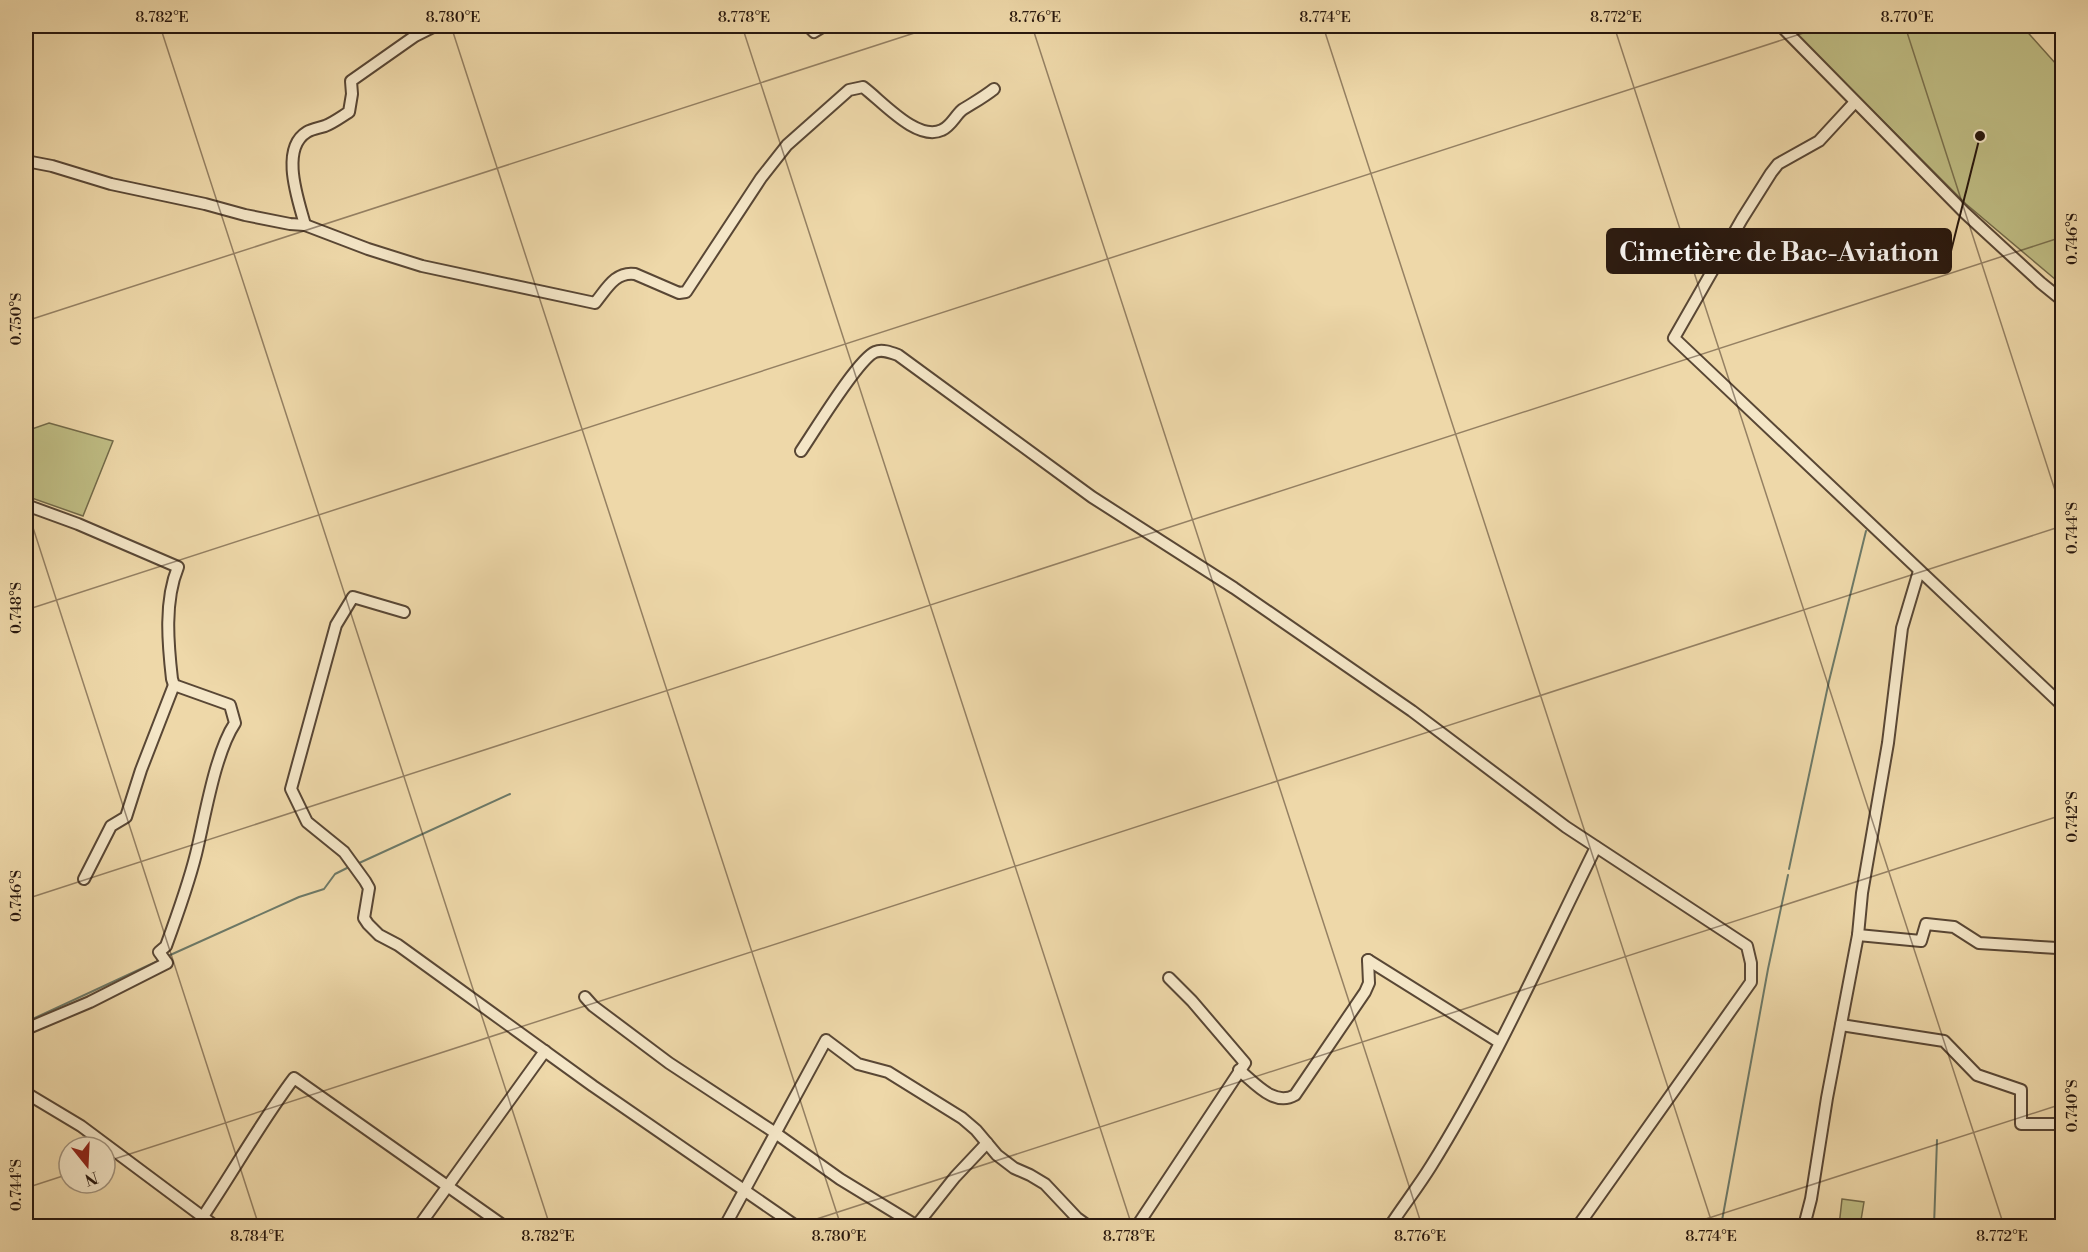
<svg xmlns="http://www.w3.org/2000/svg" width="2088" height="1252" font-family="'Libre Bodoni',serif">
  <rect width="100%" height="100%" fill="#eed8a9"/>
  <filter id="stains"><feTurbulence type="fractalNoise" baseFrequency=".00333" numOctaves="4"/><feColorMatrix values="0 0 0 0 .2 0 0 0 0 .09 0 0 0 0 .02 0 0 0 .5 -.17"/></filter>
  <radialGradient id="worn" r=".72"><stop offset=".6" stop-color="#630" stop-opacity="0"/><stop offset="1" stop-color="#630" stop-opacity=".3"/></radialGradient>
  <g fill="#bfbd84" stroke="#736a49" stroke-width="1.5">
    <path d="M 1788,26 L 2022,26 L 2056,64 L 2062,68 L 2062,285 L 1966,204 Z"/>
    <path d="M 49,423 L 113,441 L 83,516 L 26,496 L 26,431 Z"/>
    <path d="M 1842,1199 L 1864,1202 L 1860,1226 L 1839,1226 Z"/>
  </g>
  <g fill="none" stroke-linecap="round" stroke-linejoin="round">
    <g stroke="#6d7967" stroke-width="2">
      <path d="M 357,864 L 510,794"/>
      <path d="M 1789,869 L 1829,681 L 1866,531"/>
      <path d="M 168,956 L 299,897 L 324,889 L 335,874 L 349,867"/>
      <path d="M 26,1022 L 160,960"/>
      <path d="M 1721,1226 L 1768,969 L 1788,875"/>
      <path d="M 1934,1226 L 1937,1140"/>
    </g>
    <g stroke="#594735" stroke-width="14">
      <g id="minor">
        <path d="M 808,26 L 814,32 L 824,26"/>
        <path d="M 1781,26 L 1965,213 L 2041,283 L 2062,300"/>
        <path d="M 1855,102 L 1819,141 L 1778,164 L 1771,173 L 1742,219 L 1674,338 L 2062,705"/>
        <path d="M 26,161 L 52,166 L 111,184 L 205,204 L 245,215 L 290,224 L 305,225 L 368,249 L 422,266 L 595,303 C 606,290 615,271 635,274 L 679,293 L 686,292 L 761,178 L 787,145 L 849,90 L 863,87 C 882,101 917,142 942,130 C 951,126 955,116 962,110 C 973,103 984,97 994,89"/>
        <path d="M 305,225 C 299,202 279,149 307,132 C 312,129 319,128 325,126 C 333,123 341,117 349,112 L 352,94 L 351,81 L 415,36 L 435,26"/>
        <path d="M 801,451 C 814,432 858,359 875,352 C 882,349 890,352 898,355 L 1092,497 L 1234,588 L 1412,711 L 1566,827 L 1747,946 L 1751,963 L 1751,982 L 1578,1226"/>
        <path d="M 26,505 L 78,524 L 178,567 C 164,601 168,644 172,679 L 174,685 L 230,705 L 235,723 C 215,753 205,817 196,854 C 188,886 177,916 166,946 L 159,952 L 167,963 L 90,1002 L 26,1029"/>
        <path d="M 404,612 L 353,597 L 336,625 L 291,789 L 307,822 L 344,852 L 365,881 L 369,888 L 364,918 L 368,924 L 379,935 L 398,945 L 593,1086 L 796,1226"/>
        <path d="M 84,879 L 111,826 L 126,817 L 141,770 L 174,685"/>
        <path d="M 1858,935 L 1921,941 L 1926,924 L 1954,927 L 1979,943 L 2057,948 L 2062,946"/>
        <path d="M 1368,960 L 1499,1042"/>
        <path d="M 585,997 L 593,1006 L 669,1063 L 774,1132 L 840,1179 L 917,1226"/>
        <path d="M 1841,1025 L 1944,1041 L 1977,1075 L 2021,1090 L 2021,1124 L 2062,1124"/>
        <path d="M 1239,1070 C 1255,1083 1274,1107 1295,1095 L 1365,992 L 1369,983 L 1368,960"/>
        <path d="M 26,1093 L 81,1126 L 215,1226"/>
        <path d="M 202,1218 C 234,1171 260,1123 294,1078 L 504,1226"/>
        <path d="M 419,1226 L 545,1051"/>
        <path d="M 725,1226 L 826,1040 L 858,1064 L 888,1072 L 962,1118 L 976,1130 L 997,1155 L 1014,1168 L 1030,1175 L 1045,1184 L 1077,1218 L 1088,1226"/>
        <path d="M 916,1226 L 955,1177 L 987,1143"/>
        <path d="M 1137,1226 L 1245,1063 L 1192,1001 L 1169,978"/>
        <path d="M 1390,1226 C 1403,1206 1418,1187 1431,1166 C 1494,1065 1543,954 1596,847"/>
        <path d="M 1804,1226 L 1811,1199 L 1827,1098 L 1858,935 L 1862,893 L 1888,743 L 1902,628 L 1919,571"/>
      </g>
    </g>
    <use href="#minor" stroke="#f4e6c7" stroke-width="10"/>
  </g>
  <path fill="none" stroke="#27170e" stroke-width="1.5" stroke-opacity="0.45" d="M 160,26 L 550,1226M 451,26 L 841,1226M 742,26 L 1132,1226M 1032,26 L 1422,1226M 1323,26 L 1713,1226M 1614,26 L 2004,1226M 1905,26 L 2062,512M 26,32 L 47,26M 26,321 L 936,26M 26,506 L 259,1226M 26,610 L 1825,26M 26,899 L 2062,237M 105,1162 L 2062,526M 26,1188 L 69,1174M 795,1226 L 2062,815M 1684,1226 L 2062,1104"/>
  <path fill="none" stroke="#27170e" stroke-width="2" d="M1980 136L1951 251"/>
  <circle fill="#27170e" stroke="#f4e6c7" stroke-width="2" cx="1980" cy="136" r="6"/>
  <rect fill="#27170e" stroke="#27170e" stroke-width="2" x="1607" y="229" width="344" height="44" rx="6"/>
  <g font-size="26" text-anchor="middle" font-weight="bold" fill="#fff">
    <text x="1779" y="261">Cimetière de Bac-Aviation</text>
  </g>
  <rect width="2088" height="1252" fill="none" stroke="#eed8a9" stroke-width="66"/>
  <g transform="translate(87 1165) rotate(162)"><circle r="28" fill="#f4e6c7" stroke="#a2937d" stroke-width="1.5"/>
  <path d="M0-4.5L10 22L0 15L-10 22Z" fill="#8f2418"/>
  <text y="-9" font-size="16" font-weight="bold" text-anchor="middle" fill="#27170e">N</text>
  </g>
  <rect x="33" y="33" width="2022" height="1186" fill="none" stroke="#27170e" stroke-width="2"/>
  <g font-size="15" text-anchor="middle" fill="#27170e">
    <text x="162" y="22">8.782°E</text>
    <text x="453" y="22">8.780°E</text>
    <text x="744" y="22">8.778°E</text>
    <text x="1035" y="22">8.776°E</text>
    <text x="1325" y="22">8.774°E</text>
    <text x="1616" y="22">8.772°E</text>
    <text x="1907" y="22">8.770°E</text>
    <text transform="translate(2072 239) rotate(-90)" y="5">0.746°S</text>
    <text transform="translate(16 319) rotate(-90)" y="5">0.750°S</text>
    <text transform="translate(2072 528) rotate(-90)" y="5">0.744°S</text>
    <text transform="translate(16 608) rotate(-90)" y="5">0.748°S</text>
    <text transform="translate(2072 817) rotate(-90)" y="5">0.742°S</text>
    <text transform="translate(16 896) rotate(-90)" y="5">0.746°S</text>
    <text transform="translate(2072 1106) rotate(-90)" y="5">0.740°S</text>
    <text transform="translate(16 1185) rotate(-90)" y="5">0.744°S</text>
    <text x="257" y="1241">8.784°E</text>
    <text x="548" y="1241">8.782°E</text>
    <text x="839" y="1241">8.780°E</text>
    <text x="1129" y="1241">8.778°E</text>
    <text x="1420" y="1241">8.776°E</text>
    <text x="1711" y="1241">8.774°E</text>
    <text x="2002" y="1241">8.772°E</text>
  </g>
  <rect width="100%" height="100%" filter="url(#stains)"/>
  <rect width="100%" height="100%" fill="url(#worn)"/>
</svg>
